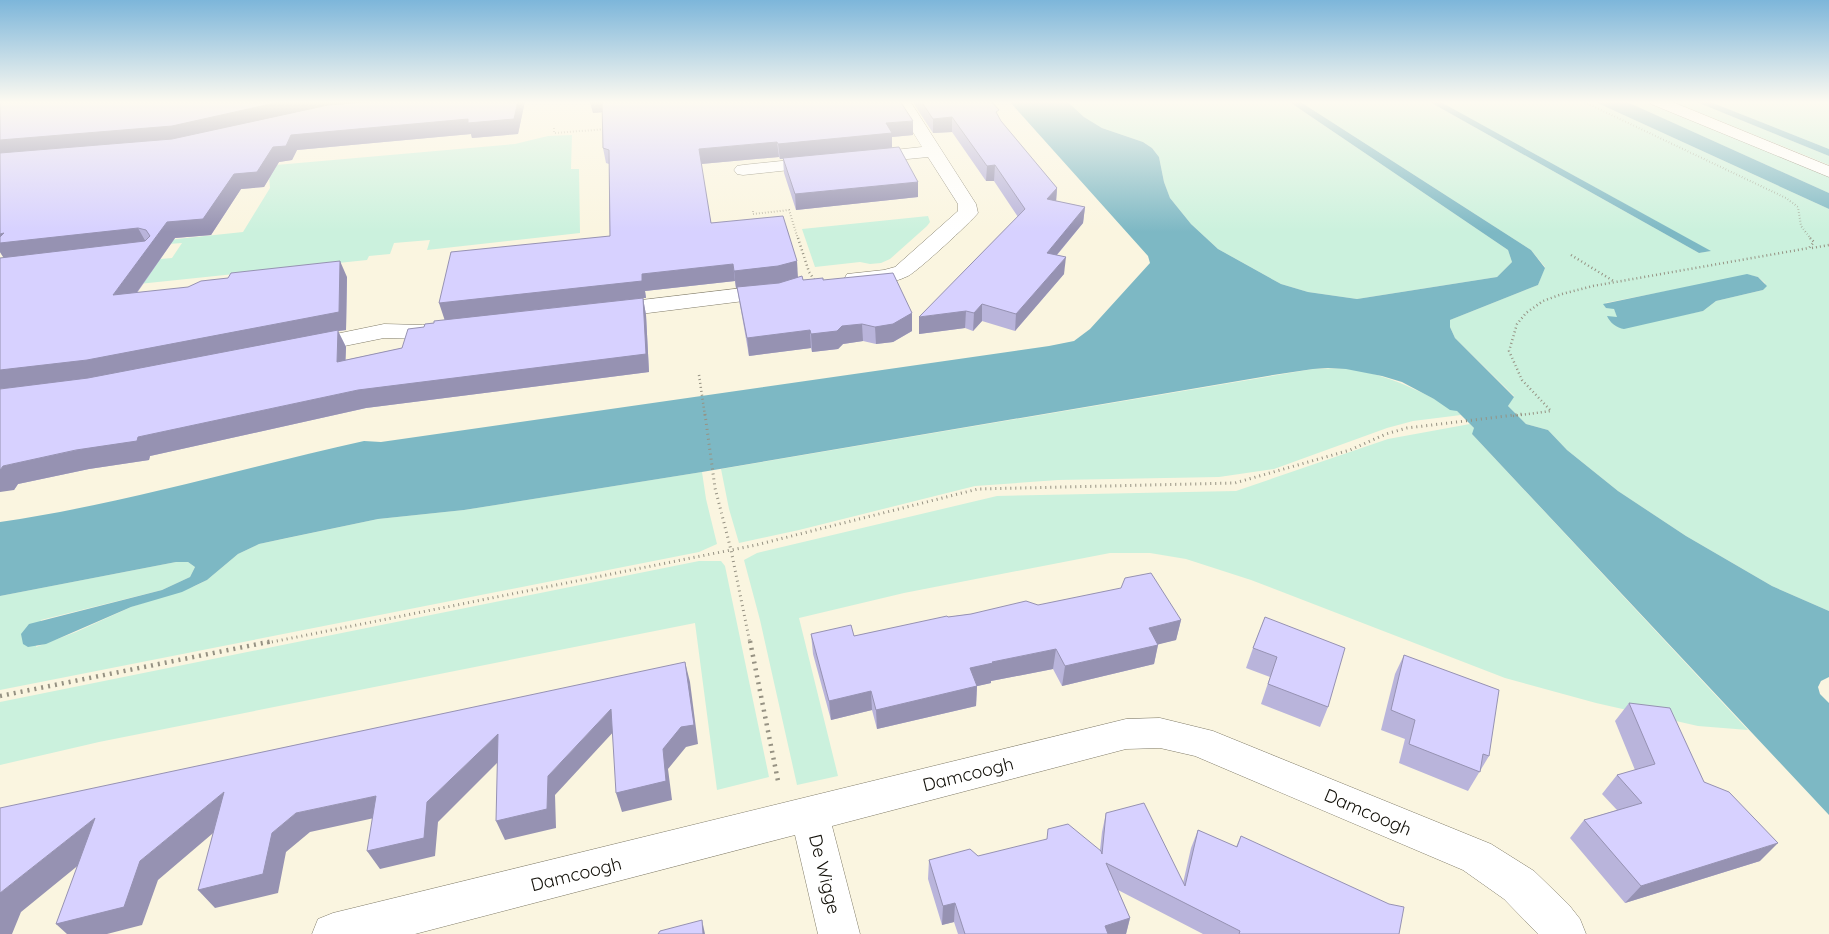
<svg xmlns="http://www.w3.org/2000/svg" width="1829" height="934" font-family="Quicksand,sans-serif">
  <rect width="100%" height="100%" fill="#faf5e0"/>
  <g fill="#cbf1dd" fill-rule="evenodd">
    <path d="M 1067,101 L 1288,101 L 1508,250 L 1512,262 L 1497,277 L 1357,299 L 1308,292 L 1281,284 L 1218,249 L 1191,224 L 1170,198 L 1164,182 L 1159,157 L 1152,148 L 1143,142 L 1102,128 L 1084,117 Z"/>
    <path d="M 1299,101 L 1428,101 L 1699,253 L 1710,251 L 1439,101 L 1593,101 L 1829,209 L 1829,611 L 1772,586 L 1686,536 L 1618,491 L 1567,450 L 1548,430 L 1526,424 L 1508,406 L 1514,396 L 1455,338 L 1450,327 L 1450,320 L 1538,285 L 1545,267 L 1531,250 ZM 1750,275 L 1758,277 L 1765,283 L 1763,290 L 1716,301 L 1703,311 L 1663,319 L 1609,321 L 1618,318 L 1614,309 L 1605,303 Z"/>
    <path d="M 1625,101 L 1645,101 L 1829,177 L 1829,193 Z"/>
    <path d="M 1671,101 L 1694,101 L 1829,156 L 1829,165 Z"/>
    <path d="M 1708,101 L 1829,101 L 1829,149 Z"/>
    <path d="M 572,135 L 571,169 L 579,169 L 580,233 L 427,250 L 430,240 L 394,243 L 390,254 L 369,256 L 367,260 L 129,285 L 149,260 L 172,258 L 182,243 L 156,245 L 158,241 L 243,232 L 270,188 L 269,176 L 276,165 L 515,144 L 548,136 Z"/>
    <path d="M 928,216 L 930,222 L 927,226 L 890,259 L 881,263 L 870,264 L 860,262 L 815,267 L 802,229 Z"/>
    <path d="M 1313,369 C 1324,369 1337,368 1348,369 C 1388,374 1422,392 1457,411 L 1461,415 L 1413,421 L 1387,428 L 1274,469 L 1219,477 L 1058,480 L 975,486 L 799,530 L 739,543 L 729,509 L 721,469 Z"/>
    <path d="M 1470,424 L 1475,429 L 1472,434 L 1748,730 L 1698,726 L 1596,703 L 1505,678 L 1251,580 L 1186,559 L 1150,553 L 1110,553 L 904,593 L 799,618 L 838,776 L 797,785 L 760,620 L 744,560 L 757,553 L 997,496 L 1236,491 L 1388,439 Z"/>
    <path d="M 702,472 L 706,499 L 717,544 L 699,552 L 0,690 L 0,596 L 176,562 L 188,562 L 195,567 L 190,577 L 162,590 L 41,620 L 36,647 L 76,632 L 131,607 L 195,586 L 207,580 L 238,554 L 259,544 L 378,519 L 464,510 Z"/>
    <path d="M 699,561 L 721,561 L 725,566 L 769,777 L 717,790 L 695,623 L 99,742 L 0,765 L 0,702 Z"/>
  </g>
  <g fill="#7db8c4">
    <path d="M 1009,101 L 1067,101 L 1084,117 L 1102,128 L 1143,142 L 1152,148 L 1159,157 L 1164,182 L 1170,198 L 1191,224 L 1218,249 L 1281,284 L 1308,292 L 1357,299 L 1497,277 L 1512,262 L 1508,250 L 1288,101 L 1299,101 L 1531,250 L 1545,268 L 1538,285 L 1450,320 L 1450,327 L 1455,338 L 1514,397 L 1508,406 L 1526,424 L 1548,430 L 1567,450 L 1618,491 L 1686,536 L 1772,586 L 1829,611 L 1829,677 L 1821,681 L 1818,687 L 1820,694 L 1829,703 L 1829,815 L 1472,434 L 1474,428 L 1457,411 L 1450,410 L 1434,399 L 1402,382 L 1382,376 L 1346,369 L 1328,368 L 1313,369 L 1273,375 L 702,472 L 464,510 L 378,519 L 287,538 L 259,544 L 238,554 L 207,580 L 182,592 L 131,607 L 46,644 L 28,647 L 23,644 L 21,634 L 29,624 L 162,590 L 190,577 L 195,567 L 188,562 L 176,562 L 0,596 L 0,522 C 123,504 243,468 364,441 L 381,442 L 1049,346 L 1074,341 L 1090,329 L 1150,263 L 1148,256 Z"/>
    <path d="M 1428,101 L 1439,101 L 1711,251 L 1699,253 Z"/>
    <path d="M 1593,101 L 1625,101 L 1829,193 L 1829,209 Z"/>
    <path d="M 1694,101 L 1708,101 L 1829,149 L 1829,156 Z"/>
    <path d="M 1747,274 L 1758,277 L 1767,286 L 1763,290 L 1716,301 L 1703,311 L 1624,329 C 1617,328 1610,323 1607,316 L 1617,317 L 1614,309 L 1606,308 L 1603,304 Z"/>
  </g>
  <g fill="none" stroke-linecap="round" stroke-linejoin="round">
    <g stroke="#827d6a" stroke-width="1">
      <g id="street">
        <path d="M 894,101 L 910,101 L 976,204 L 978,213 C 971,222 918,271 908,276 C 892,284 865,288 847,284 L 844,279 L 847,274 L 884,270 L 895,267 L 958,211 L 958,204 L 928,157 L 866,163 L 860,162 L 857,158 L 860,154 L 866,153 L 922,147 Z"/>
        <path d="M 821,157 L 827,158 L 830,162 L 827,166 L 743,175 L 737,174 L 734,170 L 737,166 L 743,165 Z"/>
        <path d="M 776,284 L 784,286 L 787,291 L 784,296 L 608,318 L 600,316 L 597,311 L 600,306 L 608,304 Z"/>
        <path d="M 443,323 L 451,325 L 455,330 L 451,335 L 422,339 L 384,338 L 305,354 L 297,352 L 293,347 L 297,342 L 384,324 L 422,325 Z"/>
        <path d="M 1160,718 L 1213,731 L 1491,844 L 1534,871 L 1569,905 L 1580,919 L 1586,934 L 1538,934 L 1504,899 L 1463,870 L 1195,756 L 1160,748 L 1126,749 L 832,826 L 860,934 L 818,934 L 795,835 L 415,934 L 312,934 L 318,919 L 333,913 L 1126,719 Z"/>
      </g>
    </g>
    <g stroke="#827d6a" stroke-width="1">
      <path id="secondary" d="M 1649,101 L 1670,101 L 1829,166 L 1829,177 L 1651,104 Z"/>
    </g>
    <g stroke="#969283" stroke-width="2" stroke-dasharray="0.5 2.5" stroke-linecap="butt">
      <path d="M 1582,101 L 1786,198 L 1798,207 L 1801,226 L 1811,239"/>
      <path d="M 554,128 L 554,133 L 607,129"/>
      <path d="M 753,211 L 753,214 L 789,210 L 798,239"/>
    </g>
    <g stroke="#969283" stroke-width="2.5" stroke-dasharray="1 3" stroke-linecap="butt">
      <path d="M 798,238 L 809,272 L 815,281"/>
      <path d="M 1812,248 L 1829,245"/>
      <path d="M 1571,255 L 1615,282"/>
      <path d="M 699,375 L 705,416"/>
      <path d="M 1513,416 L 1551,411 L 1522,380 L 1509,351 L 1517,324 L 1526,313 L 1543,301 L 1562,294 L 1593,286 L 1809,248 L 1814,242 L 1810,238"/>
    </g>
    <g stroke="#969283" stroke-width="3" stroke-dasharray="1 4" stroke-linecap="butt">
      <path d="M 705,414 L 715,488 L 731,550 L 750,643"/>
      <path d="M 267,643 L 756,545 L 978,489 L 1235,483 L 1350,450 L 1386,434 L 1407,428 L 1523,414"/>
    </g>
    <g stroke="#969283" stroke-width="4.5" stroke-dasharray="2 5" stroke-linecap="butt">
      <path d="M 750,641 L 778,781"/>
      <path d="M 0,696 L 273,641"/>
    </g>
    <use href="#street" fill="#fff" fill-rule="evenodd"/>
    <use href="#secondary" fill="#fff" fill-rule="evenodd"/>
  </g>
  <g fill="#b9b4db">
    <path d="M 0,101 L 525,101 L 518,134 L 472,138 L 471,134 L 297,150 L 292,160 L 279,162 L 264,187 L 241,189 L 211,235 L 175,238 L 137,293 L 347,277 L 346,330 L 338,331 L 346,347 L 345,360 L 402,348 L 424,327 L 444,320 L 610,236 L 609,164 L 606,163 L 603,148 L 603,112 L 593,113 L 590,101 L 913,135 L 892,137 L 892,147 L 918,182 L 918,197 L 796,210 L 784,173 L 783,159 L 780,159 L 779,157 L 701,164 L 711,223 L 803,280 L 823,280 L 912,331 L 893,342 L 876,344 L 863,341 L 843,344 L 838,349 L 812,352 L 811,348 L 749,356 L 737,288 L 736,288 L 735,281 L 645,291 L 646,298 L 643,298 L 646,315 L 649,372 L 366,408 L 150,456 L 149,460 L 89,469 L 18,484 L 14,490 L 4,258 L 0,252 Z"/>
    <path d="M 912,101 L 991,101 L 1001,121 L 1057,188 L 1056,201 L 1085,207 L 1083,223 L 1057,255 L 1064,274 L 1015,331 L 982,321 L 973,331 L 965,328 L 919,334 L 1018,217 L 994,181 L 986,181 L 952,132 L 933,133 Z"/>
    <path d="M 1038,605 L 1181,620 L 1176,640 L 1158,644 L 1154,664 L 1062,686 L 1053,669 L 991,681 L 991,683 L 977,686 L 976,706 L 877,729 L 872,710 L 831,720 L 813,654 L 811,634 L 854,636 L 948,617 Z"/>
    <path d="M 1265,617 L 1328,707 L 1320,727 L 1261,704 L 1270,677 L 1246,668 L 1253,648 Z"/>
    <path d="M 1404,655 L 1489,756 L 1468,791 L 1399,763 L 1405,739 L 1381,730 L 1395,674 Z"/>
    <path d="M 1629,703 L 1704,782 L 1760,861 L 1625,903 L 1570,838 L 1584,820 L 1617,810 L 1602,794 L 1617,775 L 1635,770 L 1615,721 Z"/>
    <path d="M 1106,813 L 1183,883 L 1191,848 L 1198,830 L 1236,847 L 1241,836 L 1399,934 L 1203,934 L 1118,890 L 1130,918 L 1126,934 L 958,934 L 954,922 L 942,925 L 928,879 L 929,860 L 978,856 L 1100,850 L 1102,832 Z"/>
  </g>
  <g fill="#9692b2">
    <path d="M 284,101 L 388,101 L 179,140 L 0,156 L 0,140 Z"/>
    <path d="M 518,101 L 525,101 L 518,134 L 472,138 L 471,134 L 297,150 L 292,160 L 279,162 L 264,187 L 241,189 L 211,235 L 175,238 L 123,312 L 113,295 L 167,222 L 273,147 L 291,135 Z"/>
    <path d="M 590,101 L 603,101 L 605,112 L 593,113 Z"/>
    <path d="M 952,117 L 952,132 L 933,133 L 933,119 Z"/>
    <path d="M 913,121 L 913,135 L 892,137 L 892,148 L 780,159 L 778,144 L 886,123 Z"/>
    <path d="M 777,142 L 779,157 L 701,164 L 699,149 Z"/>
    <path d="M 995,165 L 994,181 L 986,181 L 987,166 Z"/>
    <path d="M 918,182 L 918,197 L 796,210 L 795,194 Z"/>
    <path d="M 1057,188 L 1056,203 L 1047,199 Z"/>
    <path d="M 1085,207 L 1083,223 L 1045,269 L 1047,253 Z"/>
    <path d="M 138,228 L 147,244 L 5,260 L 0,252 L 0,234 Z"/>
    <path d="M 1066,257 L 1064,274 L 1015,331 L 1016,314 Z"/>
    <path d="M 340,261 L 347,277 L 346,330 L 338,331 L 346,347 L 345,379 L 99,378 L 0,389 L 0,370 Z"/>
    <path d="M 797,261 L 798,278 L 780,283 L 736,288 L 734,271 Z"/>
    <path d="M 733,264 L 735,281 L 645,291 L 646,298 L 643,298 L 646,315 L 649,372 L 366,408 L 150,456 L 149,460 L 89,469 L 18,484 L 14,490 L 0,492 L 0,470 L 3,466 L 358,390 L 445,321 L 439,303 L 642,274 Z"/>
    <path d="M 982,304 L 982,321 L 973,331 L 974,313 Z"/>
    <path d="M 966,311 L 965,328 L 919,334 L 919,317 Z"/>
    <path d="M 912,313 L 912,331 L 893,342 L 876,344 L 875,327 Z"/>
    <path d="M 862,324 L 863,341 L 843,344 L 838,349 L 812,352 L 811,334 L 842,326 Z"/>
    <path d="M 810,330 L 811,348 L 749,356 L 747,338 Z"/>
    <path d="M 1181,620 L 1176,640 L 1144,648 L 1149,628 Z"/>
    <path d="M 1158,645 L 1154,664 L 1062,686 L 1065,666 Z"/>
    <path d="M 1056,649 L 1053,669 L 991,681 L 991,683 L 969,688 L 970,668 L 992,662 Z"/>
    <path d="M 685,662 L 690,682 L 698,744 L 686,747 L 668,769 L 672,800 L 622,812 L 616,793 L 663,749 Z"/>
    <path d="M 977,686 L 976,706 L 877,729 L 876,710 Z"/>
    <path d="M 871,691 L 872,710 L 831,720 L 829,701 Z"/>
    <path d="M 611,709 L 617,728 L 555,795 L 556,828 L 505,840 L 496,821 L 548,776 Z"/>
    <path d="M 498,734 L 507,753 L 438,822 L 435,856 L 380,869 L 367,851 L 427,802 Z"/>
    <path d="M 224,792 L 239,811 L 158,880 L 142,925 L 107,934 L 67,934 L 56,924 L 140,861 Z"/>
    <path d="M 376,796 L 388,815 L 310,832 L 286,852 L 278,893 L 215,908 L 198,890 L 272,833 L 296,813 Z"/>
    <path d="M 95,818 L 113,837 L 21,912 L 12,934 L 0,934 L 0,893 Z"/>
    <path d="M 1778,843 L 1760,861 L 1625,903 L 1641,886 Z"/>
    <path d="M 955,903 L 954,922 L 942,925 L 943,906 Z"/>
    <path d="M 1130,918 L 1126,934 L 1102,934 L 1105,926 Z"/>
    <path d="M 702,920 L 705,934 L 703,934 Z"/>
  </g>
  <g fill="#d7d1ff" stroke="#9692b2">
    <path d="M 0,101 L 284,101 L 172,126 L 0,140 Z"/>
    <path d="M 377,101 L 518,101 L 514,119 L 468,123 L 468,119 L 291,135 L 286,146 L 273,147 L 257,172 L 234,174 L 203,219 L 167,222 L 113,295 L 188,287 L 201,281 L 228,278 L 231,273 L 340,261 L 339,312 L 87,360 L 0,370 L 0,258 L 145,241 L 150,236 L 146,230 L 138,228 L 0,243 L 0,237 L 4,233 L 0,234 L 0,153 L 172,139 L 328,105 Z"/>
    <path d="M 602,101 L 900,101 L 913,121 L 886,123 L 892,133 L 778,144 L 777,142 L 699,149 L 711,223 L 783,216 L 797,261 L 778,266 L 734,271 L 733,264 L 642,274 L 642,281 L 439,303 L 451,252 L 610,236 L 609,150 L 603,148 Z"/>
    <path d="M 921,101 L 991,101 L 999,110 L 996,112 L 1001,121 L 1057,188 L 1047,199 L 1085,207 L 1047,253 L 1066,257 L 1016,314 L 982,304 L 974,313 L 966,311 L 919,317 L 1025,209 L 995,165 L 987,166 L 952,117 L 933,119 Z"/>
    <path d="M 899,147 L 918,182 L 795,194 L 783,158 Z"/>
    <path d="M 893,273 L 912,313 L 893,324 L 875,327 L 862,324 L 842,326 L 837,331 L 811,334 L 810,330 L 747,338 L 737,287 L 779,283 L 802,276 L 803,280 L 823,278 L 823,280 Z"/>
    <path d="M 643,298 L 646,354 L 358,390 L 138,437 L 137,441 L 76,450 L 3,466 L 0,470 L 0,389 L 88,378 L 338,330 L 337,362 L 402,348 L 408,329 L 424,327 L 425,324 L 434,323 L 434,321 Z"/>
    <path d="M 1151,573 L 1181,620 L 1149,628 L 1158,645 L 1065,666 L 1056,649 L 992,662 L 993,663 L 970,668 L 977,686 L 876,710 L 871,691 L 829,701 L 811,634 L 851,625 L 854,636 L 947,616 L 948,617 L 971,614 L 1026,601 L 1038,605 L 1121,588 L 1125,578 Z"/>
    <path d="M 1265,617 L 1345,648 L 1328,707 L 1268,684 L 1277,657 L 1253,648 Z"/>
    <path d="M 1404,655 L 1499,690 L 1489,756 L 1483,754 L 1480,772 L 1409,744 L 1415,720 L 1391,710 Z"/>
    <path d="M 685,662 L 694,725 L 681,727 L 663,749 L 666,781 L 616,793 L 611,709 L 548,776 L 547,809 L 496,821 L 498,734 L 427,802 L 424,838 L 367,851 L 376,796 L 296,813 L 272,833 L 263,874 L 198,890 L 224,792 L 140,861 L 124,907 L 56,924 L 95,818 L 0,893 L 0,808 Z"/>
    <path d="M 1629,703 L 1670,708 L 1704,782 L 1729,792 L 1778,843 L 1641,886 L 1584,820 L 1642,803 L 1617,775 L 1655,764 Z"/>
    <path d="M 1144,803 L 1185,886 L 1198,830 L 1237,847 L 1241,836 L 1389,904 L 1404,907 L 1399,934 L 1239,934 L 1240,931 L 1106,863 L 1130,918 L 1105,926 L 1108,934 L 965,934 L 955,903 L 943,906 L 929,860 L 970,849 L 978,856 L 1047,839 L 1048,829 L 1068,824 L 1101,851 L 1102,854 L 1106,813 Z"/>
    <path d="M 702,920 L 703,934 L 658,934 L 660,931 Z"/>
  </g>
  <linearGradient id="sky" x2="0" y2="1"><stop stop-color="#7db6da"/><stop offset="0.44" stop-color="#fdfaf1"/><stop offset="1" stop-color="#fdfaf1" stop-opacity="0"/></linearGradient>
  <rect width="1829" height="232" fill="url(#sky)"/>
  <g text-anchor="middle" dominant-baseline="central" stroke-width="4" stroke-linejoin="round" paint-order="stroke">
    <g font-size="18" fill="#100e07" stroke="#fff">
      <text transform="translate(968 774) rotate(-14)">Damcoogh</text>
      <text transform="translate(1368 812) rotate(23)">Damcoogh</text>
      <text transform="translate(576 874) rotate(-14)">Damcoogh</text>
      <text transform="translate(825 874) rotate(76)">De Wigge</text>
    </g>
  </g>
</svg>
